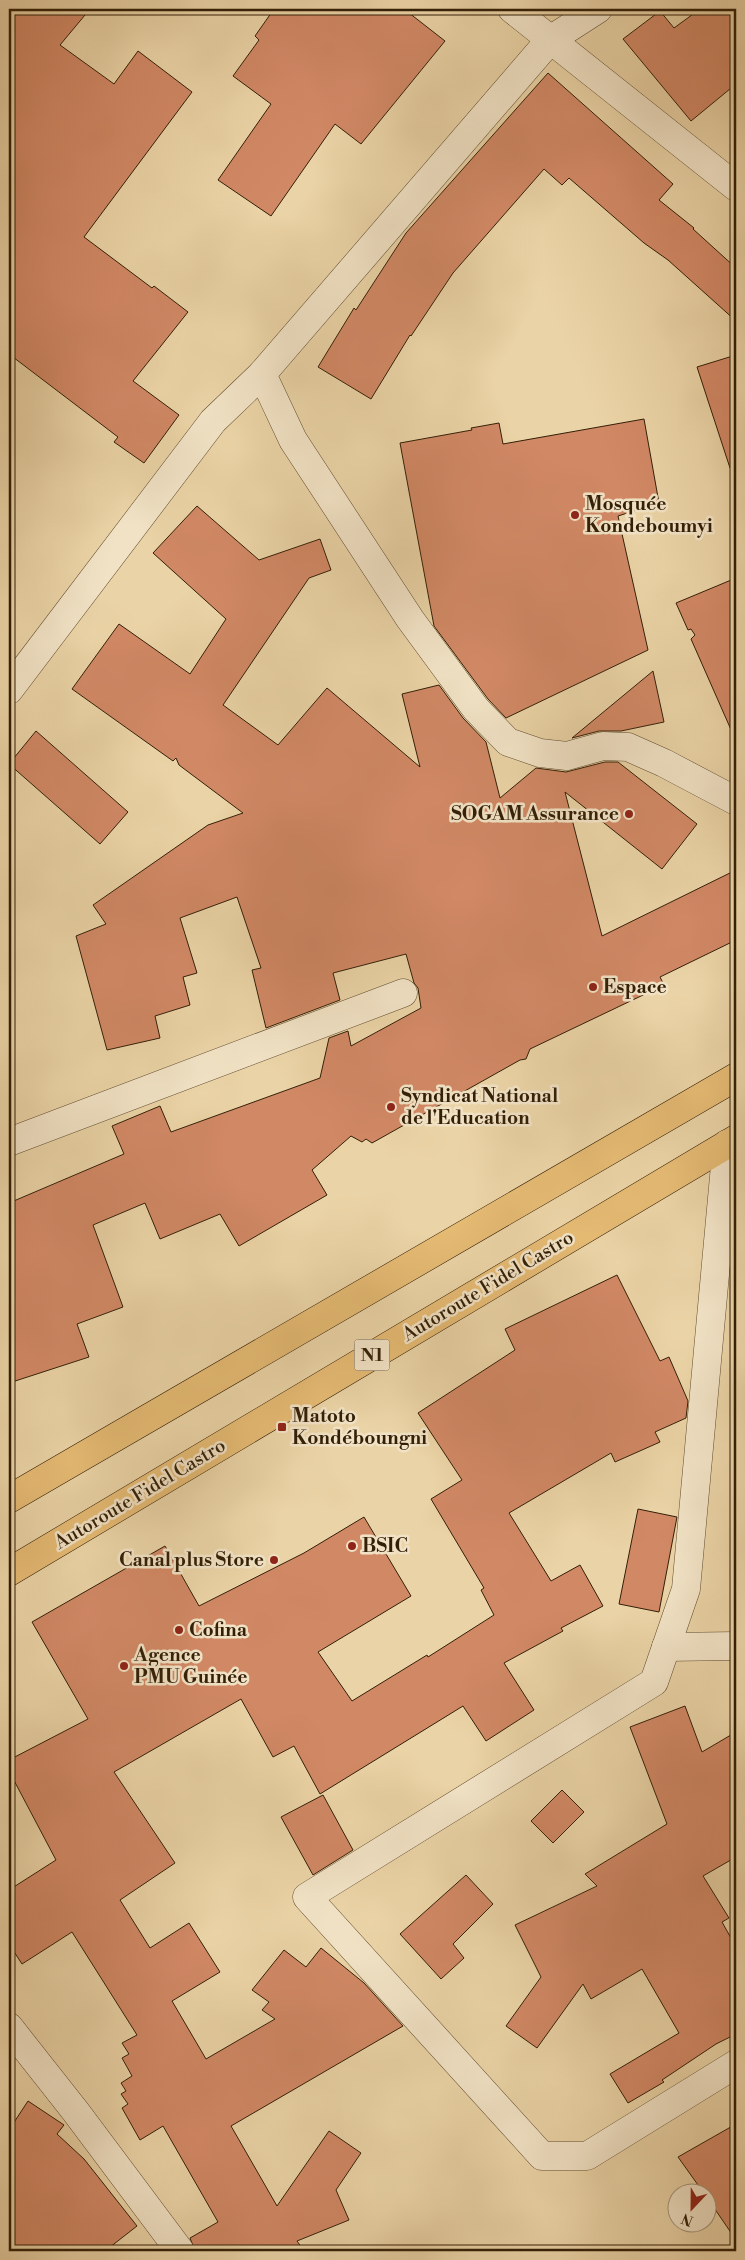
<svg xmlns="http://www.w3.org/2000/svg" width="745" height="2260" font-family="'Libre Bodoni',serif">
  <rect width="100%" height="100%" fill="#ead3a6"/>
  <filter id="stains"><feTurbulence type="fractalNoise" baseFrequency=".004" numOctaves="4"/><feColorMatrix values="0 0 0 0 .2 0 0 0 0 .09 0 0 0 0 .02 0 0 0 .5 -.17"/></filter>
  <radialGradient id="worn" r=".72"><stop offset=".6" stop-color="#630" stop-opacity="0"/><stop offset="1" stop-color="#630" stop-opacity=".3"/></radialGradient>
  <g fill="#d18865" stroke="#331f07">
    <path d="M 9,9 L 90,9 L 60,45 L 114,84 L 138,51 L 192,92 L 84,237 L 152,288 L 154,286 L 188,312 L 133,381 L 179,415 L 144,463 L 114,442 L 118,437 L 9,354 Z"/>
    <path d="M 274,9 L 404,9 L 445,41 L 361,144 L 335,124 L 271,216 L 218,180 L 271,104 L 233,76 L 259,40 L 255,36 Z"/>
    <path d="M 700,9 L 736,9 L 736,84 L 691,121 L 623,39 L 660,11 L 674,28 Z"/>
    <path d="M 548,73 L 673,184 L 659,200 L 694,228 L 693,229 L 736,268 L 736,321 L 668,260 L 644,243 L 569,178 L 562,185 L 544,169 L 453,273 L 411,336 L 410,335 L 371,399 L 318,367 L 354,308 L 356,310 L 406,233 Z"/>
    <path d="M 736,355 L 736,467 L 730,468 L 697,367 Z"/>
    <path d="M 644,419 L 659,503 L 618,516 L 648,650 L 506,718 L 488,699 L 434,626 L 400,443 L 472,430 L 471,428 L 499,423 L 503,444 Z"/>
    <path d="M 197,506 L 259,560 L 320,539 L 331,570 L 309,578 L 223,705 L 278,745 L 327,688 L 420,767 L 402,694 L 439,685 L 463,718 L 486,742 L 500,798 L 536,768 L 566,772 L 605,762 L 618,762 L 697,824 L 662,869 L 565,792 L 602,936 L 736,870 L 736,940 L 660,977 L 664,985 L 530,1049 L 526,1059 L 520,1060 L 372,1143 L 366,1139 L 362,1142 L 351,1136 L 312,1170 L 327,1195 L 239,1246 L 220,1214 L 160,1239 L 145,1203 L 93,1225 L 123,1307 L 77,1324 L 89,1357 L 9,1383 L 9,1203 L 124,1154 L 112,1126 L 160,1106 L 171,1132 L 320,1078 L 329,1038 L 348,1031 L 351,1046 L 421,1008 L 418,988 L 414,983 L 406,954 L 333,973 L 340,1000 L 266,1028 L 252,970 L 261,968 L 237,897 L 180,918 L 197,973 L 183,977 L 190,1005 L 155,1016 L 160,1038 L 107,1050 L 76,936 L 106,924 L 93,905 L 208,825 L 243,813 L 179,765 L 176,758 L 173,761 L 72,689 L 119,624 L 190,674 L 226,619 L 153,553 Z"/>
    <path d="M 736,578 L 736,741 L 691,639 L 695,635 L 691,629 L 688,630 L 676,603 Z"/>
    <path d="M 653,671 L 664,722 L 621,731 L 599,731 L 572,738 Z"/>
    <path d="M 36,731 L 128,812 L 100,844 L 9,764 Z"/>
    <path d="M 617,1275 L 660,1361 L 669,1357 L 688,1401 L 686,1418 L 655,1432 L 660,1442 L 615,1462 L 611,1453 L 509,1513 L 551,1581 L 580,1565 L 603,1606 L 561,1628 L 563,1631 L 504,1663 L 534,1710 L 486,1741 L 463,1706 L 320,1794 L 294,1746 L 273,1757 L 241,1699 L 114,1772 L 175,1863 L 120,1900 L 150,1948 L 189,1923 L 220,1972 L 172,2001 L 206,2059 L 275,2019 L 262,2010 L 269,2002 L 252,1990 L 284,1950 L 306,1967 L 321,1948 L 364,1983 L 403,2026 L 231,2126 L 277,2206 L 329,2131 L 361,2153 L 336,2190 L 349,2220 L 297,2241 L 304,2251 L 195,2251 L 190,2238 L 218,2222 L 163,2126 L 140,2140 L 122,2108 L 128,2104 L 121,2094 L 126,2091 L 121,2083 L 132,2076 L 122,2058 L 129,2054 L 122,2043 L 137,2035 L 72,1932 L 22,1964 L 9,1944 L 9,1890 L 56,1860 L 9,1771 L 9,1760 L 88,1719 L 32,1622 L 165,1546 L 199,1606 L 304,1553 L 364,1517 L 411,1596 L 318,1652 L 352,1701 L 427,1655 L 428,1657 L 494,1615 L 481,1590 L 484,1588 L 431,1499 L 462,1480 L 418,1413 L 515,1350 L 505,1329 Z"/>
    <path d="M 638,1509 L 677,1517 L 659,1612 L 619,1604 Z"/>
    <path d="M 685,1706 L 702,1752 L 736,1732 L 736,1857 L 703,1876 L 729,1918 L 722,1922 L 736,1947 L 736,2034 L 716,2044 L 662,2080 L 664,2082 L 628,2103 L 610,2074 L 679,2033 L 642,1969 L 591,1999 L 583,1984 L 537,2048 L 506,2026 L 541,1977 L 515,1925 L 597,1886 L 585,1874 L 667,1824 L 630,1727 Z"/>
    <path d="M 562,1790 L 584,1812 L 553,1843 L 531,1821 Z"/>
    <path d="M 323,1795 L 353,1850 L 313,1875 L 281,1817 Z"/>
    <path d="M 466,1875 L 493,1904 L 453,1944 L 464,1958 L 441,1979 L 400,1934 Z"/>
    <path d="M 28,2101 L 64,2125 L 57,2134 L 84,2159 L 137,2226 L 105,2251 L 9,2251 L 9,2130 Z"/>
    <path d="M 736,2124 L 736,2240 L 708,2199 L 708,2192 L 703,2192 L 678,2157 Z"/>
  </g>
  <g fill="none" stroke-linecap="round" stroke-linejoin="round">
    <g stroke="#614c2f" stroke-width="29">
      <g id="minor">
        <path d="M 512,9 L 736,187"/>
        <path d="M 598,9 L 550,40 L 262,374 L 293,440 L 410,619 L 476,709 L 508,742 L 540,753 L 567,756 L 603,746 L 628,747 L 664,763 L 736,801"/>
        <path d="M 9,690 L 213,421 L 262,374"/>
        <path d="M 9,1142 L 403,993"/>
        <path d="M 727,1144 L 686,1589 L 654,1682 L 307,1897 L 542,2156 L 587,2156 L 736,2064"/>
        <path d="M 666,1647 L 736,1646"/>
        <path d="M 9,2027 L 76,2112 L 180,2251"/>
      </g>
    </g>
    <g stroke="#331f07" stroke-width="29">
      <g id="highway">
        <path d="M 9,1499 L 736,1077"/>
        <path d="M 9,1572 L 736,1139"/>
      </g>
    </g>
    <use href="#minor" stroke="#f1e2c5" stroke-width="28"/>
    <use href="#highway" stroke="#e5ba73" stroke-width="28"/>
  </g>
  <g fill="#8f2418" stroke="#f1e2c5" stroke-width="2">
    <circle cx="575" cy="515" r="5"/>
    <circle cx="629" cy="814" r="5"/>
    <circle cx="593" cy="987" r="5"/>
    <circle cx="391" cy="1107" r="5"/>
    <rect x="277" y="1422" width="10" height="10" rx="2.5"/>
    <circle cx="352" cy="1546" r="5"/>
    <circle cx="274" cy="1560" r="5"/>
    <circle cx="179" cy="1630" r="5"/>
    <circle cx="124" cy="1666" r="5"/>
  </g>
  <g text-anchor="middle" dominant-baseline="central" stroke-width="5" stroke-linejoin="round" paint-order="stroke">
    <rect fill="#f1e2c5" stroke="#6c5a40" stroke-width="1" x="354.5" y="1339.5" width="35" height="31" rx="4"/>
    <g font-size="18" font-weight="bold" fill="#331f07">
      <text x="372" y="1355">N1</text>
    </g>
    <g font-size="19" font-weight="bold" fill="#331f07" stroke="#f1e2c5" text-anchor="start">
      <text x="585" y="504">Mosquée<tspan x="585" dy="22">Kondeboumyi</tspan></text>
      <text x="619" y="814" text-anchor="end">SOGAM Assurance</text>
      <text x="603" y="987">Espace</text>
      <text x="401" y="1096">Syndicat National<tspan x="401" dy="22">de l'Education</tspan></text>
      <text x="292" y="1416">Matoto<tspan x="292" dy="22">Kondéboungni</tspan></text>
      <text x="362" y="1546">BSIC</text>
      <text x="264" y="1560" text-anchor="end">Canal plus Store</text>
      <text x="189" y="1630">Cofina</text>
      <text x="134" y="1655">Agence<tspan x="134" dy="22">PMU Guinée</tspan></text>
    </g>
    <g font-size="19" fill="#331f07" stroke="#f1e2c5">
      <text transform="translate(488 1286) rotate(-31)">Autoroute Fidel Castro</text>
      <text transform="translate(140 1494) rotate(-31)">Autoroute Fidel Castro</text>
    </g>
  </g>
  <rect width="745" height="2260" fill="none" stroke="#ead3a6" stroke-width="30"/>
  <rect x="10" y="10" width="725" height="2240" fill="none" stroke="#331f07" stroke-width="2.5"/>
  <rect x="15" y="15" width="715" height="2230" fill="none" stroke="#331f07"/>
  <g transform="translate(692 2208) rotate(202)"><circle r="24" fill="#f1e2c5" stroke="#a59479"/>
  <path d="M0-4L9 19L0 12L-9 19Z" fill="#8f2418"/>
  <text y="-8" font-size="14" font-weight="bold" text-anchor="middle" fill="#331f07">N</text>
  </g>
  <rect width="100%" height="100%" filter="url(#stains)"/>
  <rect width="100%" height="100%" fill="url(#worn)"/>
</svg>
